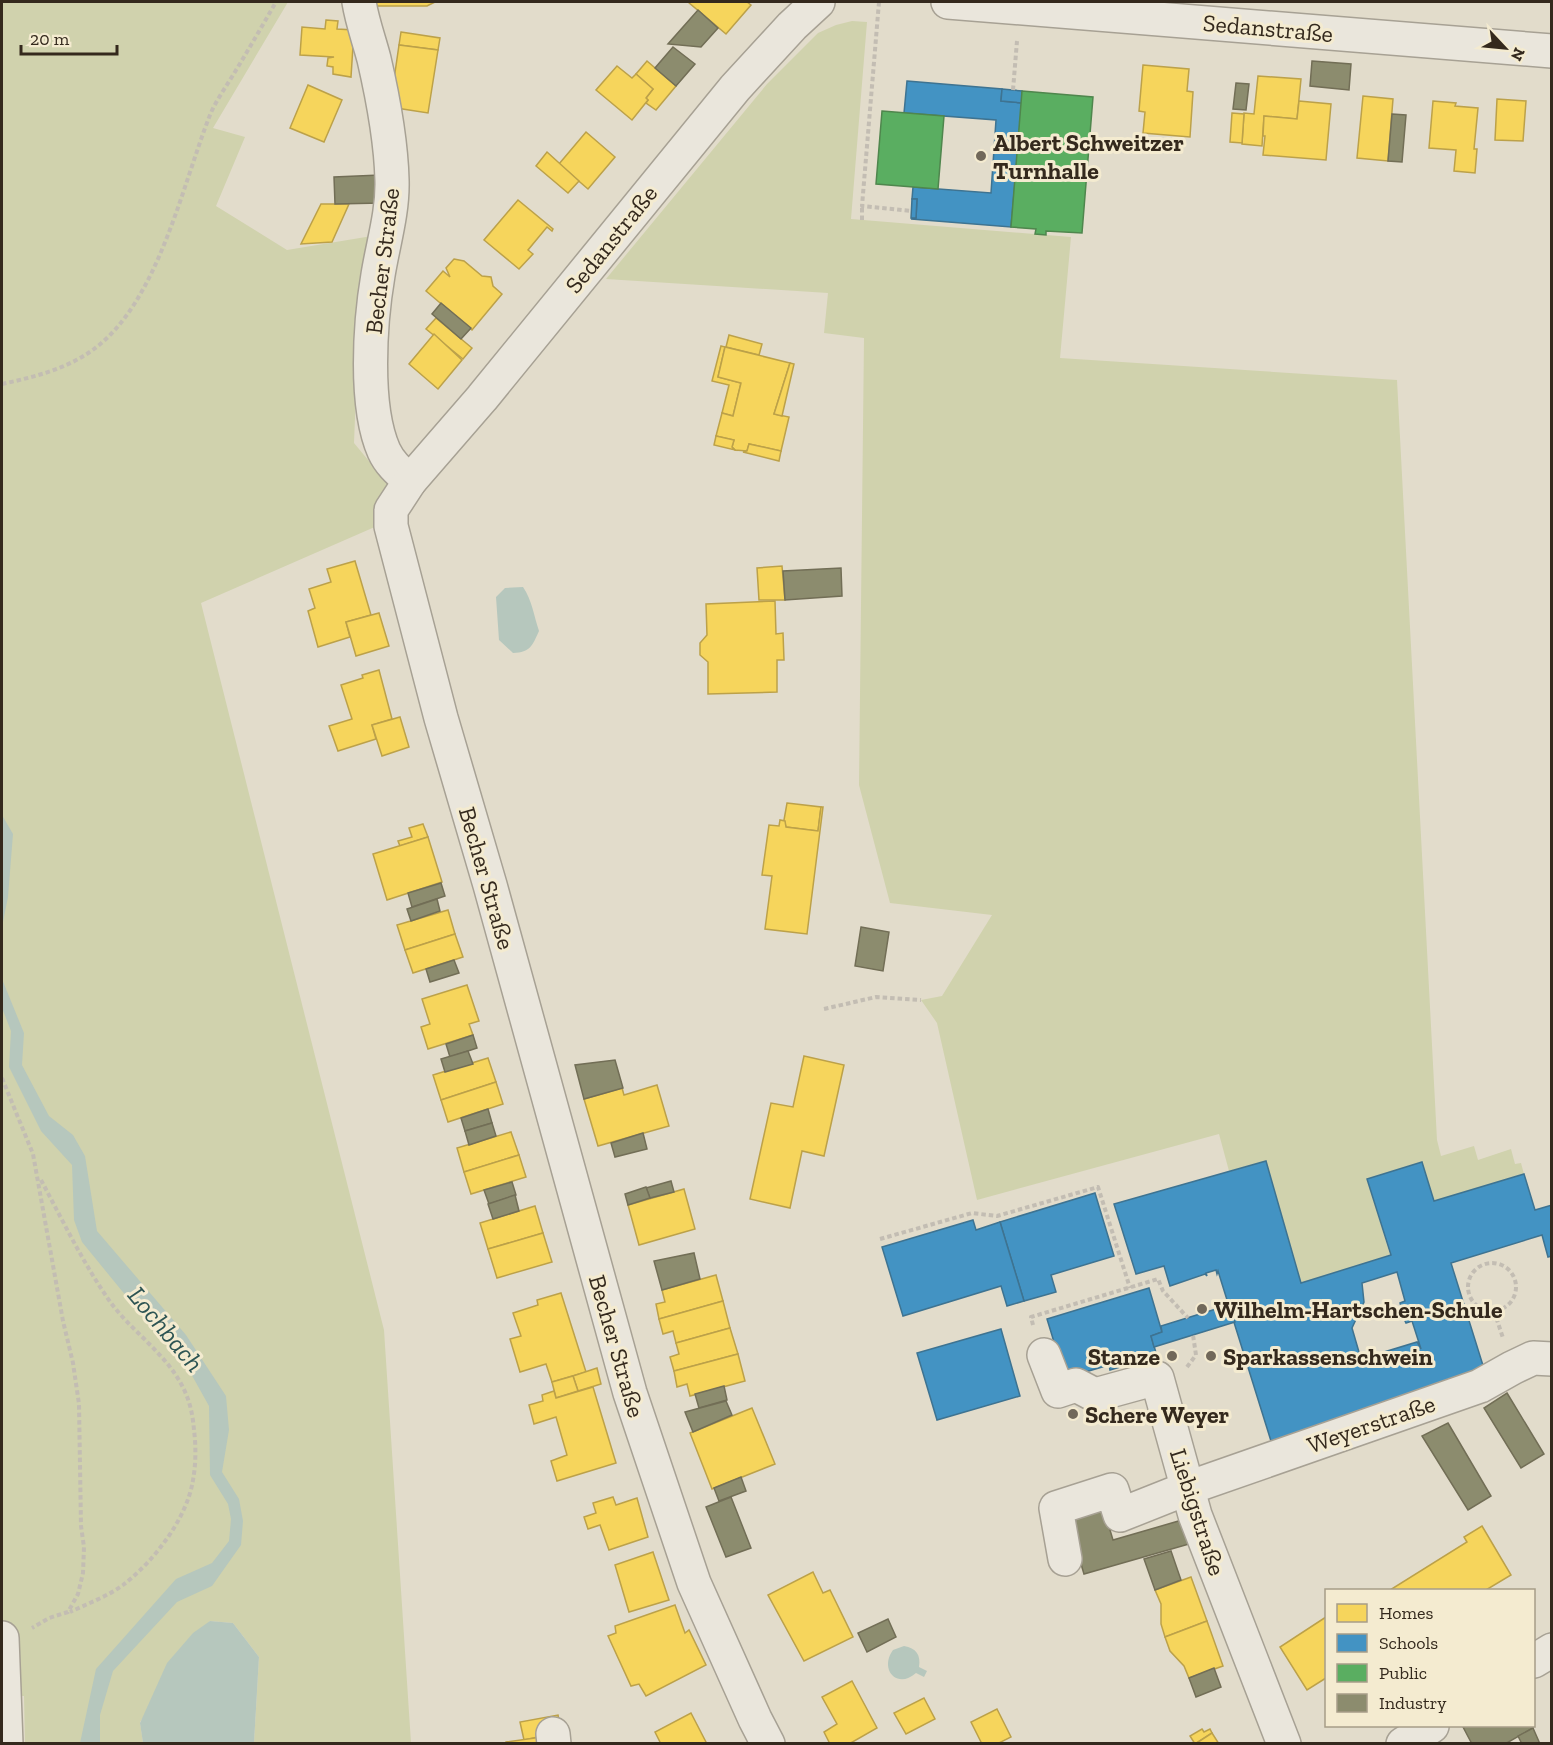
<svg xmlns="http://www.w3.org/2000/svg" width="1553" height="1745" font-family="'Zilla Slab',serif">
  <rect width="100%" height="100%" fill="#e2dccb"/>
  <g fill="#d0d2ad">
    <path d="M 2,2 L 288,2 L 213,128 L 245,137 L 216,206 L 287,250 L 372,236 L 359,316 L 354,443 L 392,489 L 377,526 L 201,603 L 384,1330 L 411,1743 L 254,1743 L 259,1657 L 233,1623 L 210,1621 L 140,1722 L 143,1743 L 25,1743 L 24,1696 L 2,1696 Z"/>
    <path d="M 852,21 L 867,22 L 851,219 L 1071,237 L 1060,358 L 1397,380 L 1437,1140 L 1441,1156 L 1474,1146 L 1478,1160 L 1511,1149 L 1515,1164 L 1521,1163 L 1524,1174 L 1434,1201 L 1421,1162 L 1367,1179 L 1390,1255 L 1301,1283 L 1266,1161 L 1229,1171 L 1219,1134 L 977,1200 L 937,1023 L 921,1000 L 942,996 L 992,915 L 890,903 L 859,785 L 864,338 L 824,333 L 828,293 L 606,279 L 767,84 L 818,33 L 836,25 Z"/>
  </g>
  <g fill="#b6c7bd">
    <path d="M 523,587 C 532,600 534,616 539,631 C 532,646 531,652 513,653 L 499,640 L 496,597 L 505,588 Z"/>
    <path d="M 2,815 L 13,834 L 8,897 L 2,927 Z"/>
    <path d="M 2,979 L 24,1033 L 22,1065 L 49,1116 L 73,1135 L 85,1156 L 97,1231 L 186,1335 L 226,1396 L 229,1430 L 222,1472 L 239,1499 L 243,1521 L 241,1545 L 212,1586 L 177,1602 L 113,1671 L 100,1715 L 100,1743 L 80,1743 L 96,1669 L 176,1579 L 212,1563 L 229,1541 L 231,1519 L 228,1504 L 210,1475 L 209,1406 L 180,1354 L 122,1291 L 82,1242 L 74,1220 L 72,1165 L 41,1131 L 9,1067 L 11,1031 L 2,1008 Z"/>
    <path d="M 210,1621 L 233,1623 L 259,1657 L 254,1743 L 143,1743 L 140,1723 L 167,1663 L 193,1633 Z"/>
    <path d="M 904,1646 C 916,1648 921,1655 919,1667 L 927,1671 L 924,1677 L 916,1673 C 897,1690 879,1669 893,1650 Z"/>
  </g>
  <g fill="#f6d55c" stroke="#bca149" stroke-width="1.5">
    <path d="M 369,2 L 435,2 L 427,6 L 369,6 Z"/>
    <path d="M 688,2 L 747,2 L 751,5 L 726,34 Z"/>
    <path d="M 326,20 L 338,21 L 337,29 L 354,30 L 351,77 L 333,74 L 333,67 L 327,66 L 328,58 L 334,57 L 300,55 L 302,27 L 325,29 Z"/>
    <path d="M 401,32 L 440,38 L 438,50 L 399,45 Z"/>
    <path d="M 399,45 L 438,50 L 428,113 L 390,107 Z"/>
    <path d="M 647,61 L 676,86 L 656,110 L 646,103 L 648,100 L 646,98 L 653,89 L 636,74 Z"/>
    <path d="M 1143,65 L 1189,69 L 1187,91 L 1193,92 L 1190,137 L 1143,133 L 1145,112 L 1139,111 Z"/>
    <path d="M 617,66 L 632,78 L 636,74 L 653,89 L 646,98 L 648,100 L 632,120 L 596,90 Z"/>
    <path d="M 1258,76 L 1301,79 L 1297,119 L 1264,116 L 1262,146 L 1242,144 L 1244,113 L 1254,114 Z"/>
    <path d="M 308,85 L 342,100 L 324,142 L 290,128 Z"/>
    <path d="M 1363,96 L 1393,99 L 1388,161 L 1357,158 Z"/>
    <path d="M 1497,99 L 1526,101 L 1523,141 L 1495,140 Z"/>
    <path d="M 1299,101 L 1331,104 L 1326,160 L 1263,155 L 1265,136 L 1263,136 L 1264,116 L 1297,119 Z"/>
    <path d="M 1433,101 L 1456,103 L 1455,106 L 1478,108 L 1474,149 L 1477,149 L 1475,173 L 1454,171 L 1456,150 L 1429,148 Z"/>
    <path d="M 1232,113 L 1244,114 L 1242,143 L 1230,142 Z"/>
    <path d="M 586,132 L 615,157 L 588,189 L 559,164 Z"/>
    <path d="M 547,152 L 579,181 L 568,193 L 536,166 Z"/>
    <path d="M 518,200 L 553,229 L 552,231 L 547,227 L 528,250 L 533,254 L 519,269 L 484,240 Z"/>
    <path d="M 321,204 L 349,204 L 332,242 L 301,244 Z"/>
    <path d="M 454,259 L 464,261 L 482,276 L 491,277 L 493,286 L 502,294 L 472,330 L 426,291 L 443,271 L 450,277 L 446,268 Z"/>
    <path d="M 436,318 L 472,348 L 463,359 L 426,329 Z"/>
    <path d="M 434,334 L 462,360 L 438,389 L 409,364 Z"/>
    <path d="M 729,335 L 762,344 L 759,355 L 726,347 Z"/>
    <path d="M 721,346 L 725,347 L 718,377 L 741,383 L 733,416 L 722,413 L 729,385 L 712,381 Z"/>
    <path d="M 725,347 L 790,363 L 774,414 L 789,417 L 781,451 L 749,444 L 747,451 L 735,450 L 732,447 L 734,440 L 716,436 L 722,413 L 733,416 L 741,383 L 718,377 Z"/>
    <path d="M 790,363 L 794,364 L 782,416 L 774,414 Z"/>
    <path d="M 716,436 L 734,440 L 732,447 L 735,450 L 714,445 Z"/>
    <path d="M 749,444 L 781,451 L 779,461 L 743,452 L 747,451 Z"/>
    <path d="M 355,561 L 371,615 L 346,622 L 350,637 L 318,647 L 308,611 L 315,608 L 309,589 L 331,582 L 327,569 Z"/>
    <path d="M 782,566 L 785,600 L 759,600 L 757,568 Z"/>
    <path d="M 775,601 L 776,634 L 783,633 L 784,660 L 777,660 L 777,692 L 708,694 L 708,662 L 700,655 L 700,643 L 707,635 L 706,604 Z"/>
    <path d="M 379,613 L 389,646 L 356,656 L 346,622 Z"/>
    <path d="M 379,670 L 392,719 L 372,725 L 376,739 L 338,751 L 329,726 L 352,719 L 341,685 L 363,678 L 362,675 Z"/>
    <path d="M 400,717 L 409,747 L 382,756 L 372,725 Z"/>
    <path d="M 787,803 L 821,807 L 818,831 L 786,827 L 784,820 Z"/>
    <path d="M 821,807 L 823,807 L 807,934 L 765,929 L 772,876 L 762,875 L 769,825 L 779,826 L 780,820 L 785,821 L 786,827 L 818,831 Z"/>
    <path d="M 423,824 L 428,837 L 400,846 L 398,841 L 412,837 L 409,828 Z"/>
    <path d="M 428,837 L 442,882 L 387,900 L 373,854 Z"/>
    <path d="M 448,910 L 455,934 L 405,950 L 397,925 Z"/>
    <path d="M 455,934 L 463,957 L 413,973 L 405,950 Z"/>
    <path d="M 467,985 L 479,1021 L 469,1024 L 473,1035 L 428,1049 L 421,1027 L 430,1024 L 422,999 Z"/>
    <path d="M 804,1056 L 844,1065 L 824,1156 L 802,1151 L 790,1208 L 750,1199 L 771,1103 L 793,1107 Z"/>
    <path d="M 488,1058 L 496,1082 L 441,1100 L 433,1075 Z"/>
    <path d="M 496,1082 L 503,1104 L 448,1122 L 441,1100 Z"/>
    <path d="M 657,1085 L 669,1126 L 598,1146 L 584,1099 L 622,1088 L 624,1095 Z"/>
    <path d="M 511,1132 L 519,1155 L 464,1172 L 457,1148 Z"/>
    <path d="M 519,1155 L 526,1177 L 471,1194 L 464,1172 Z"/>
    <path d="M 684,1189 L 695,1229 L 639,1245 L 628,1205 Z"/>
    <path d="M 535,1206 L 543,1233 L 488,1249 L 480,1223 Z"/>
    <path d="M 543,1233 L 552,1262 L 497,1278 L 488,1249 Z"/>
    <path d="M 716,1275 L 723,1301 L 659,1319 L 656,1304 L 665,1302 L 662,1290 Z"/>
    <path d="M 561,1293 L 586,1372 L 552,1382 L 546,1364 L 520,1372 L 510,1339 L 521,1336 L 513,1313 L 538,1305 L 537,1300 Z"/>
    <path d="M 723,1301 L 730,1328 L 676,1343 L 673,1331 L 663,1334 L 659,1319 Z"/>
    <path d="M 730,1328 L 738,1354 L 674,1371 L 670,1357 L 679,1354 L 676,1343 Z"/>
    <path d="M 738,1354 L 745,1381 L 690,1396 L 687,1384 L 677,1387 L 674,1371 Z"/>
    <path d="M 597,1368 L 601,1384 L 578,1391 L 573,1376 Z"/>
    <path d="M 573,1376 L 578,1391 L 556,1398 L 552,1382 Z"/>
    <path d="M 593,1387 L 616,1463 L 557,1481 L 551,1461 L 567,1455 L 556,1417 L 534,1424 L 529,1405 L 543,1401 L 542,1395 L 554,1391 L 556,1398 Z"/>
    <path d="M 752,1408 L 775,1464 L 712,1489 L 690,1433 Z"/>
    <path d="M 613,1497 L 616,1505 L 637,1498 L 648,1537 L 609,1550 L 600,1525 L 588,1529 L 584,1517 L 596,1513 L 593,1503 Z"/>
    <path d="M 1482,1526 L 1511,1575 L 1486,1590 L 1390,1590 L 1467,1542 L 1464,1537 Z"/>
    <path d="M 653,1552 L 669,1600 L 629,1612 L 615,1565 Z"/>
    <path d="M 813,1572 L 823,1593 L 830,1590 L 853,1637 L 804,1661 L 768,1595 Z"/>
    <path d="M 1191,1577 L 1207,1621 L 1165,1637 L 1161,1624 L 1161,1604 L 1155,1590 Z"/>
    <path d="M 675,1605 L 685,1633 L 689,1630 L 706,1665 L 646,1696 L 639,1684 L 631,1686 L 608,1636 L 616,1633 L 615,1626 Z"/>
    <path d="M 1326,1617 L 1326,1678 L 1307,1690 L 1280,1647 Z"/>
    <path d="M 1207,1621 L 1223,1666 L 1189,1678 L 1184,1666 L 1170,1651 L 1165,1637 Z"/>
    <path d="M 852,1681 L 877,1728 L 849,1744 L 830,1744 L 824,1732 L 837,1724 L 822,1697 Z"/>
    <path d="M 924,1698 L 935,1719 L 906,1734 L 894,1713 Z"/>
    <path d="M 997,1709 L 1011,1737 L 997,1744 L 982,1744 L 971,1722 Z"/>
    <path d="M 691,1713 L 707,1744 L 661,1744 L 655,1732 Z"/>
    <path d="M 558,1715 L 561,1732 L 524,1740 L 520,1722 Z"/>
    <path d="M 1202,1729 L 1204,1732 L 1210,1729 L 1212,1733 L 1195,1744 L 1190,1736 Z"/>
    <path d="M 1212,1733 L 1219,1744 L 1195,1744 Z"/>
    <path d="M 542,1737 L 543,1744 L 506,1744 L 506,1742 Z"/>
  </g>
  <g fill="#4393c3" stroke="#3e7391" stroke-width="1.5" fill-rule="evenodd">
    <path d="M 907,81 L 1002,89 L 1001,101 L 1022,103 L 1011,227 L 911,219 L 916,218 L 917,199 L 912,199 L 913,187 L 991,193 L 996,120 L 904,113 Z"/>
    <path d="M 1002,89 L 1022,91 L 1022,103 L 1001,101 Z"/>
    <path d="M 912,199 L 917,199 L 916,218 L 911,218 Z"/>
    <path d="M 1266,1161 L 1301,1283 L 1391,1255 L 1367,1179 L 1422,1162 L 1434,1201 L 1524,1174 L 1535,1210 L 1552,1205 L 1552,1256 L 1548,1257 L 1542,1235 L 1451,1263 L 1486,1375 L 1271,1441 L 1218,1271 L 1217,1274 L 1216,1270 L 1206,1273 L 1207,1276 L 1205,1274 L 1170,1286 L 1164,1266 L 1136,1274 L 1114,1204 ZM 1397,1272 L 1405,1301 L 1400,1303 L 1405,1321 L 1406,1323 L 1412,1321 L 1421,1349 L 1417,1342 L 1361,1359 L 1352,1328 L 1364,1302 L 1362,1283 Z"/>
    <path d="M 1095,1193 L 1114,1256 L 1051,1275 L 1056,1292 L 1024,1301 L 1000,1222 Z"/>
    <path d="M 973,1220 L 976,1230 L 1000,1222 L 1024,1301 L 1007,1306 L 1001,1286 L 903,1316 L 882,1247 Z"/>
    <path d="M 1149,1288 L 1162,1332 L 1151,1336 L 1157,1356 L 1110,1370 L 1109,1365 L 1065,1378 L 1047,1319 Z"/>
    <path d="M 1229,1305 L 1235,1322 L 1154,1347 L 1151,1336 L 1162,1332 L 1161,1326 Z"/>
    <path d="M 1001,1329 L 1020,1396 L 937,1420 L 917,1353 Z"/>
  </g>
  <g fill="#5aae61" stroke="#4f864d" stroke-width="1.5">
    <path d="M 1022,91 L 1093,97 L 1082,233 L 1046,231 L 1046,235 L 1035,234 L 1036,229 L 1011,227 Z"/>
    <path d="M 882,111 L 944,116 L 938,189 L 876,184 Z"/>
  </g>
  <g fill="#8c8c6e" stroke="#726e56" stroke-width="1.5">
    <path d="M 698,10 L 718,28 L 701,47 L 668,44 Z"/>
    <path d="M 673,47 L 695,64 L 676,86 L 655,68 Z"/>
    <path d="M 1312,61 L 1351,64 L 1349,90 L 1310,86 Z"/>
    <path d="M 1236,83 L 1249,84 L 1246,110 L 1233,109 Z"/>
    <path d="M 1392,114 L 1406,115 L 1402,162 L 1388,161 Z"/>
    <path d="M 380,175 L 381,203 L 335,204 L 334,177 Z"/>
    <path d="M 441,303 L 471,328 L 461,339 L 432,314 Z"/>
    <path d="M 841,568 L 842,596 L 785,600 L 783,571 Z"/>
    <path d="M 441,883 L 445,896 L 412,907 L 408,893 Z"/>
    <path d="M 437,899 L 440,911 L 411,921 L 407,909 Z"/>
    <path d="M 861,927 L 889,932 L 883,971 L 855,966 Z"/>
    <path d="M 454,960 L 459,973 L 430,982 L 426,969 Z"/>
    <path d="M 473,1035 L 477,1048 L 450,1057 L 446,1044 Z"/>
    <path d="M 468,1051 L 473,1064 L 445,1072 L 441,1059 Z"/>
    <path d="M 615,1060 L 623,1088 L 584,1099 L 575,1065 Z"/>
    <path d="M 488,1109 L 492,1123 L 465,1131 L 461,1118 Z"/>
    <path d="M 492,1123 L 496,1136 L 469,1145 L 465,1131 Z"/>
    <path d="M 643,1133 L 647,1149 L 615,1157 L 611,1143 Z"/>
    <path d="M 671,1181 L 674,1192 L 650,1198 L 646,1188 Z"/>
    <path d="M 512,1182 L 516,1195 L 489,1204 L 484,1190 Z"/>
    <path d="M 646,1187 L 650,1198 L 628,1205 L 625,1194 Z"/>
    <path d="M 515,1195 L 519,1211 L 493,1219 L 488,1204 Z"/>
    <path d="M 694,1253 L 700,1279 L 662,1290 L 654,1261 Z"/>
    <path d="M 724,1386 L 727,1400 L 699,1408 L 695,1394 Z"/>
    <path d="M 1507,1393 L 1544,1454 L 1521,1468 L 1484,1408 Z"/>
    <path d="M 726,1401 L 732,1415 L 693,1432 L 685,1412 Z"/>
    <path d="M 1448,1423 L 1491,1496 L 1468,1510 L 1422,1436 Z"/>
    <path d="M 741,1477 L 746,1491 L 719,1501 L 714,1488 Z"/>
    <path d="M 731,1497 L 751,1548 L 726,1557 L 706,1507 Z"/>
    <path d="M 1104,1510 L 1113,1540 L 1182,1520 L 1189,1544 L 1084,1574 L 1068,1520 Z"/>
    <path d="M 1171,1551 L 1181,1580 L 1155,1590 L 1144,1559 Z"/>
    <path d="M 888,1619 L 896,1637 L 867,1652 L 858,1633 Z"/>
    <path d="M 1214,1668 L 1221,1687 L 1196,1697 L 1189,1678 Z"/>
    <path d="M 1466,1726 L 1532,1726 L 1533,1728 L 1505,1744 L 1472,1744 L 1463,1727 Z"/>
    <path d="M 1533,1728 L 1540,1744 L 1522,1744 L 1518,1736 Z"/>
  </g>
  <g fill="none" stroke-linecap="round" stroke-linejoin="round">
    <g stroke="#a7a194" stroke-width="36">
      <g id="minor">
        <path d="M 359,2 C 362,21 369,40 374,59 C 383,98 391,140 392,180 C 393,212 383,244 378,275 C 370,322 364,406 384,451 C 390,464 400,472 410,481"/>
        <path d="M 948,2 L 1552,51"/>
        <path d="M 1044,1355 L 1058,1391 L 1076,1385 L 1095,1395 L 1157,1378 L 1195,1515 L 1284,1744"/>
        <path d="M 1065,1559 L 1056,1508 L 1112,1490 L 1120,1515 L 1188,1488 L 1480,1386 L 1512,1368 L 1533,1358 L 1552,1359"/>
        <path d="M 2,1638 L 6,1744"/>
        <path d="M 1534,1661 L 1552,1650"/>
        <path d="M 553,1734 L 554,1744"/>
        <path d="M 768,1744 L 755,1719 L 694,1583 L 630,1393 L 490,885 L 441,718 L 391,526 L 391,510 L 410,481 L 482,398 L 735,88 L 792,26 L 818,2"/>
        <path d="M 1403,1744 L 1432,1726"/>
      </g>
    </g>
    <g stroke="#c3bdb3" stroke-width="4" stroke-dasharray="4.5 3" stroke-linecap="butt">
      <path d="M 879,2 L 862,206 L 911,211"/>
      <path d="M 1013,90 L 1017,41"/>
      <path d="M 862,220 L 862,206"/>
      <path d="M 2,384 C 34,377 67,369 94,349 C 158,302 182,186 210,115 C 215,103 223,91 230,80 C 246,54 261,28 276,2"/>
      <path d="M 824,1009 L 876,997 L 921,1000"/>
      <path d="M 2,1078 L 33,1154 L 63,1321 L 73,1363 L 79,1404 L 81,1526 L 84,1547 L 83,1573 L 78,1594 L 68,1612 L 49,1618 L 32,1628"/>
      <path d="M 41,1180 C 63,1221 84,1265 111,1303 C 135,1335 170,1356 186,1394 C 191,1406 193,1418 194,1430 C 196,1446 196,1464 193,1480 C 187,1519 153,1562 123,1585 C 108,1596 87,1604 70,1612"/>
      <path d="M 880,1239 L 972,1213 L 997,1216 L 1098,1187 L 1130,1288"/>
      <circle cx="1492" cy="1287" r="24"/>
      <path d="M 1494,1311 L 1503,1338"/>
      <path d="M 1033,1325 L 1031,1317 L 1158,1279 L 1163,1291 L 1188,1318"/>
      <path d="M 1187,1367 L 1196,1355 L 1193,1335"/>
    </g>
    <use href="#minor" stroke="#eae6dc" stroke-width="33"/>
  </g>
  <g fill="#71685a" stroke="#f4ebd0" stroke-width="2">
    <circle cx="981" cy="156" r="6"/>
    <circle cx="1202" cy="1309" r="6"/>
    <circle cx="1172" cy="1356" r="6"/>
    <circle cx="1211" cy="1356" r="6"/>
    <circle cx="1073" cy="1414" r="6"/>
  </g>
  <g text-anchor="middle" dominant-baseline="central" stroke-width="6" stroke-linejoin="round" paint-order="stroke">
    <g font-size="24" fill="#34291d" stroke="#f4ebd0">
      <text transform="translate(1268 28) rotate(5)">Sedanstraße</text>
      <text transform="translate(611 239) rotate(-51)">Sedanstraße</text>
      <text transform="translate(382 261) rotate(-83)">Becher Straße</text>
      <text transform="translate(487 878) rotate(74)">Becher Straße</text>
      <text transform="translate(617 1346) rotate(74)">Becher Straße</text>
      <text transform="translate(1371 1424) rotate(-19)">Weyerstraße</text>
      <text transform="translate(1198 1512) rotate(72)">Liebigstraße</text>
    </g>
    <g font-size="24" font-weight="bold" fill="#34291d" stroke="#f4ebd0" text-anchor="start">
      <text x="993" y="142">Albert Schweitzer<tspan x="993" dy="28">Turnhalle</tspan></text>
      <text x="1214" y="1309">Wilhelm-Hartschen-Schule</text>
      <text x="1160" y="1356" text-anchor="end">Stanze</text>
      <text x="1223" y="1356">Sparkassenschwein</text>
      <text x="1085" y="1414">Schere Weyer</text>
    </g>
    <g font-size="26" font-style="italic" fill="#2d5453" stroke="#f4ebd0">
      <text transform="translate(166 1329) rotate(50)">Lochbach</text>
    </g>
  </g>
  <rect width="1553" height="1745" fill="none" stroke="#34291d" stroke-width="6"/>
  <rect x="1325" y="1589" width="210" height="138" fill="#f4ebd0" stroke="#a79d88" stroke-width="1.5"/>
  <rect x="1337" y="1604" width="30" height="18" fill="#f6d55c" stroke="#a79d88" stroke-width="1.5"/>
  <text x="1379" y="1619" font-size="18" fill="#34291d">Homes</text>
  <rect x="1337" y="1634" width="30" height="18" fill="#4393c3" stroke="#a79d88" stroke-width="1.5"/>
  <text x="1379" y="1649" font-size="18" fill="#34291d">Schools</text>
  <rect x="1337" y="1664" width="30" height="18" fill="#5aae61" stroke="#a79d88" stroke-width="1.5"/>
  <text x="1379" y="1679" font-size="18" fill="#34291d">Public</text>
  <rect x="1337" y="1694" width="30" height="18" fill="#8c8c6e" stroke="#a79d88" stroke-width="1.5"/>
  <text x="1379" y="1709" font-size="18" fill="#34291d">Industry</text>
  <g transform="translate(1505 48) rotate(116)" stroke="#f4ebd0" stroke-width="4.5" paint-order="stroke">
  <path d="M0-4.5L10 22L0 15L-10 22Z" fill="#34291d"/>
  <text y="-9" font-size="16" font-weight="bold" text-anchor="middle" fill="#34291d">N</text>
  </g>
  <path d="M21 45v9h96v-9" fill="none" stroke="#34291d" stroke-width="3"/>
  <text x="30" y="45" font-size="18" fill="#34291d" stroke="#f4ebd0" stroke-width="4.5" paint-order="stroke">20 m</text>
</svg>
